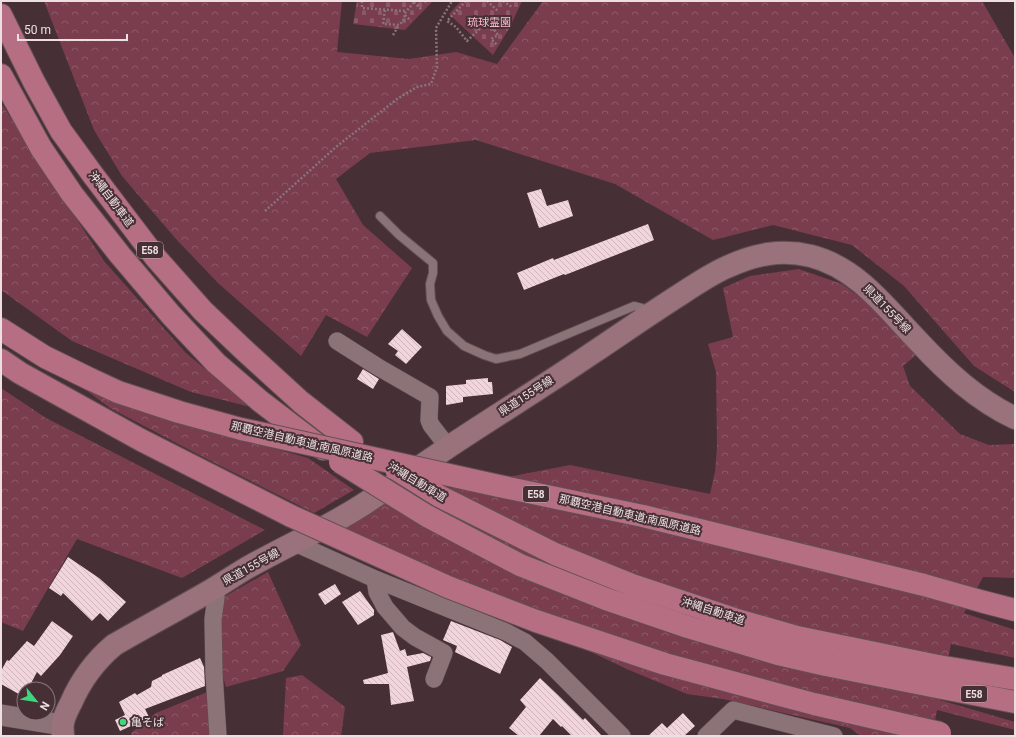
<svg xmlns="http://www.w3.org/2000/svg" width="1016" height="737" font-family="Roboto,'Noto Sans JP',sans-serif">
  <defs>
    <pattern id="forest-crowns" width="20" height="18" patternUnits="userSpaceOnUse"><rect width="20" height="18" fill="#793d4e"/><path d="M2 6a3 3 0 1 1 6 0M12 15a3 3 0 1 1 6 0" fill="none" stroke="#8c5967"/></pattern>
    <pattern id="cemetery-stones" width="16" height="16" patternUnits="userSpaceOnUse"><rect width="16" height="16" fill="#793d4e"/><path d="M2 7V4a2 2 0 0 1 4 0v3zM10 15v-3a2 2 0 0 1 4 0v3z" fill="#8c5967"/></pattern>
    <pattern id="building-back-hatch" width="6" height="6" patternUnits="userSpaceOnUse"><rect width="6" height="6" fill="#f1d5db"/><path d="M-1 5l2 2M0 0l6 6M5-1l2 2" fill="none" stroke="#cfb8bd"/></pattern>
  </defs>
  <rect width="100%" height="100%" fill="#463036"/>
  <g fill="url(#forest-crowns)">
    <path d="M 44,1 L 342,1 L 337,52 L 409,59 L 456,52 L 497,64 L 543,1 L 982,1 L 1015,58 L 1015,392 L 974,366 L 904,286 L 852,245 L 773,225 L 713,240 L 615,184 L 476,140 L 370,153 L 336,179 L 363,225 L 412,268 L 367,337 L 326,315 L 301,356 L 218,283 L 176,239 L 122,176 L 94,130 Z"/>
    <path d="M 1,103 L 104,261 L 186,353 L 251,407 L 191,392 L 72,341 L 1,290 Z"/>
    <path d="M 799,269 L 842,284 L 877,310 L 916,355 L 903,366 L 910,386 L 960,434 L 989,445 L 1015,444 L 1015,578 L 983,577 L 964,613 L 1015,630 L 1015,658 L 951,644 L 940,700 L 1015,722 L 1015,730 L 937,710 L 932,736 L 861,736 L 850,728 L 723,699 L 687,694 L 629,670 L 557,636 L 343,551 L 347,525 L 382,504 L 461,486 L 570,465 L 710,494 L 715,472 L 717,447 L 716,372 L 708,344 L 733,337 L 723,288 L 750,276 Z"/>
    <path d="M 78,384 L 193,425 L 308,458 L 354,490 L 314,513 L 201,456 L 110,408 Z"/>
    <path d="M 1,388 L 46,418 L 265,530 L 182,578 L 77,539 L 23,631 L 1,622 Z"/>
    <path d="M 268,572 L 301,645 L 283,671 L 226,687 L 218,660 L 222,598 Z"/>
    <path d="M 302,675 L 345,707 L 341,736 L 283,736 L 286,678 Z"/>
    <path d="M 210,691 L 211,736 L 132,736 L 131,733 L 156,713 Z"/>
  </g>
  <g fill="url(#cemetery-stones)">
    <path d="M 357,1 L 433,1 L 405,30 L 353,24 Z"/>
    <path d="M 461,1 L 522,1 L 510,27 L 493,55 L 449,14 Z"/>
  </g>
  <g fill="url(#building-back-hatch)">
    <path d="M 541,189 L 547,206 L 568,200 L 573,216 L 539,228 L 527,193 Z"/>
    <path d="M 648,224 L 654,240 L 565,275 L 564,274 L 524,290 L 517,273 L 553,258 L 554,260 Z"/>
    <path d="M 402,329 L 422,347 L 406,364 L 395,355 L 398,351 L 388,344 Z"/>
    <path d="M 363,369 L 379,379 L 373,389 L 357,379 Z"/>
    <path d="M 488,378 L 488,382 L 492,382 L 493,394 L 463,397 L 463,402 L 446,405 L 446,386 L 466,384 L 466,380 Z"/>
    <path d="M 68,557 L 99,578 L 126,602 L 108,621 L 100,613 L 92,621 L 63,593 L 61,596 L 49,588 Z"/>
    <path d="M 335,584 L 341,594 L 325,605 L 318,594 Z"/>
    <path d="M 360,591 L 374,610 L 374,615 L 358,625 L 342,602 Z"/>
    <path d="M 52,621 L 73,636 L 60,655 L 41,676 L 37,672 L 28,689 L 24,689 L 24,697 L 1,684 L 1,671 L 7,660 L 9,661 L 27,641 L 34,646 Z"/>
    <path d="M 451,621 L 500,640 L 512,647 L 500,674 L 455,652 L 457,646 L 443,640 Z"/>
    <path d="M 393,632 L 400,651 L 405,649 L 407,656 L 423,653 L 431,657 L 431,658 L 430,661 L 407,667 L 414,701 L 391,705 L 389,684 L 364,684 L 363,680 L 388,673 L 381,635 Z"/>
    <path d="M 200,658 L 204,667 L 205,686 L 145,709 L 149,717 L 132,727 L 131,726 L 120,731 L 115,720 L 125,715 L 119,702 L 135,693 L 137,695 L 151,687 L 152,681 L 162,676 L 162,675 Z"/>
    <path d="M 540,678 L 558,695 L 583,720 L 585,718 L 602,736 L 572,736 L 562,726 L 561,727 L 553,719 L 539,736 L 519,736 L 509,728 L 526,707 L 520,700 Z"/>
    <path d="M 683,713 L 695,726 L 684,736 L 648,736 L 662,723 L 667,728 Z"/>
  </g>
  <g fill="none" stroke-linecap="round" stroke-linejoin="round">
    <g stroke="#625054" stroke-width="10">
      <path id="service" d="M 380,216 L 399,235 L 433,263 L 433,273 L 430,284 L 431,300 L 438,316 L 447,331 L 464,346 L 484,355 L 496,359 L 520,354 L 634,306 L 642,308 L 649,314"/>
    </g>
    <g stroke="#625054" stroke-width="18">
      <g id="minor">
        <path d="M 337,341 L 378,367 L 430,397 L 429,420 L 431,425 L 448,447"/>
        <path d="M 295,543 L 375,579 L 506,632 L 525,642 L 547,661 L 622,736"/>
        <path d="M 375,579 L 377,592 L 385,607 L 403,628 L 415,637 L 444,653 L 434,679"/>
        <path d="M 216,587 L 216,598 L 213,619 L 214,673 L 218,736"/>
        <path d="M 706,736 L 733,710 L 834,736"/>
      </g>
    </g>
    <g stroke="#625054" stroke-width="22">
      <path id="tertiary" d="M 1,715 L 62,725"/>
    </g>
    <g stroke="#625054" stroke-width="24">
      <path id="secondary" d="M 63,736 C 63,732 62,727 63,723 C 64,716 68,709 71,703 C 81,680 95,661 114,645 C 145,627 177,610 208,592 C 220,585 232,577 245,569 C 285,546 328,528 367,502 C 394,484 421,466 447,448 C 495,416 544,386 591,354 C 621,334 651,313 681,294 C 696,284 711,274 727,267 C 755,254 781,249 811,256 C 858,268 887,309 919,342 C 947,372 977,400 1015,418"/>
    </g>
    <g stroke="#625054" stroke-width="24">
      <g id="motorway">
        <path d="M 1,15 L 34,82 L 61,131 L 93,175 L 156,258 L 203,311 L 243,349 L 301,402 L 352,442"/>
        <path d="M 1,75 L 41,148 L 72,194 L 120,255 L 171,315 L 216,363 L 260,401 L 323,449"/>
        <path d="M 1,329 L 45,357 L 90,379"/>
        <path d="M 1,360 L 20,373 L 141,440 L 291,516"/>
        <path d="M 984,602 L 1015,610"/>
        <path d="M 938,666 L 1015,679"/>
        <path d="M 932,686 L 1015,702"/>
      </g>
    </g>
    <g stroke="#88757a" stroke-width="2.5" stroke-dasharray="2 2" stroke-linecap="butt">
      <path d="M 362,1 L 362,8 L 406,11"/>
      <path d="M 425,1 L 428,4"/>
      <path d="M 466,1 L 447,21 L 456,27 L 467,41 L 488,21 L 498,35 L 491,39 L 497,45"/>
      <path d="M 487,1 L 499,12"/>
      <path d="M 503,1 L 512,7"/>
      <path d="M 414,2 L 422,10"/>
      <path d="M 385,10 L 383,24 L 399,25 L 404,20 L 405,13 L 415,1"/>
      <path d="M 405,15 L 411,21"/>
      <path d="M 393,35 L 399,25"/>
      <path d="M 265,211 L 336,147 L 397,99 L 417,87 L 431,84 L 437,67 L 436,28 L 452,1"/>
    </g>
    <use href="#service" stroke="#8c7378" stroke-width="8"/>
    <use href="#minor" stroke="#8c7378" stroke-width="17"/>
    <use href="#tertiary" stroke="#8c7378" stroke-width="21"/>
    <use href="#secondary" stroke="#99727b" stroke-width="22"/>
    <use href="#motorway" stroke="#b66f82" stroke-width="22"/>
    <g stroke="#625054" stroke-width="24" stroke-linecap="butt">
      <g id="motorway-bridge">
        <path d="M 90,379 L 118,392 L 179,412 L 241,429 L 499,486 L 643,516 L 924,585 L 984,602"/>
        <path d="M 340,462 L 427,516 L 520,565 L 606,599 L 688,627 L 778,654 L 826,665 L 932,686"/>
        <path d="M 396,469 L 439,496 L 555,554 L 632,585 L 734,619 L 797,637 L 938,666"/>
        <path d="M 291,516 L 448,587 L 536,621 L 665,664 L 814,704 L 940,733"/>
      </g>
    </g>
    <use href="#motorway-bridge" stroke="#b66f82" stroke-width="22"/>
  </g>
  <circle fill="#3fd77d" stroke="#463036" stroke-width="1.5" cx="123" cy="722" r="4"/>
  <g text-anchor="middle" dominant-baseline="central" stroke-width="4" stroke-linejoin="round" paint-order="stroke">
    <g fill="#463036" stroke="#bbaaae" stroke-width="1">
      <rect x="137" y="242" width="26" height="16" rx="3"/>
      <rect x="523" y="486" width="26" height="16" rx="3"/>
      <rect x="961" y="686" width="26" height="16" rx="3"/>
    </g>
    <g font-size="10" font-weight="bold" fill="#eddfe2">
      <text x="150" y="250">E58</text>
      <text x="536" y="494">E58</text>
      <text x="974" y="694">E58</text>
    </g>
    <g font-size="11" fill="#fdbbcb" stroke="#463036">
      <text x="489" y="22">琉球霊園</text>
    </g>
    <g font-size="11" fill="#eddfe2" stroke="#463036">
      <text transform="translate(111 199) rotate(53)">沖縄自動車道</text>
      <text transform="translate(887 309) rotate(46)">県道155号線</text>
      <text transform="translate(526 396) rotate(-33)">県道155号線</text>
      <text transform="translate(302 442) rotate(13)">那覇空港自動車道;南風原道路</text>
      <text transform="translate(417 482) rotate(31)">沖縄自動車道</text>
      <text transform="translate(630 515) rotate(13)">那覇空港自動車道;南風原道路</text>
      <text transform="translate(251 567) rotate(-29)">県道155号線</text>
      <text transform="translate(713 611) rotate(18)">沖縄自動車道</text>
    </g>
    <g font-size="11" fill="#eddfe2" stroke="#463036" text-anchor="start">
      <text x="131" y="722">亀そば</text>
    </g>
  </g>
  <rect width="1016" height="737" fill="none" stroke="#eddfe2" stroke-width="4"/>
  <g transform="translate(36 701) rotate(120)"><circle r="19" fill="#463036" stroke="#89767b"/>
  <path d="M0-3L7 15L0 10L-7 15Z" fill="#3fd77d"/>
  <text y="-6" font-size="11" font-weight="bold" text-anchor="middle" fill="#eddfe2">N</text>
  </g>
  <path d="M18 34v6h109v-6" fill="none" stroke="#eddfe2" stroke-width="2"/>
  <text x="24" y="34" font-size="12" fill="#eddfe2" stroke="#463036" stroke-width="3" paint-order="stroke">50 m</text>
</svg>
